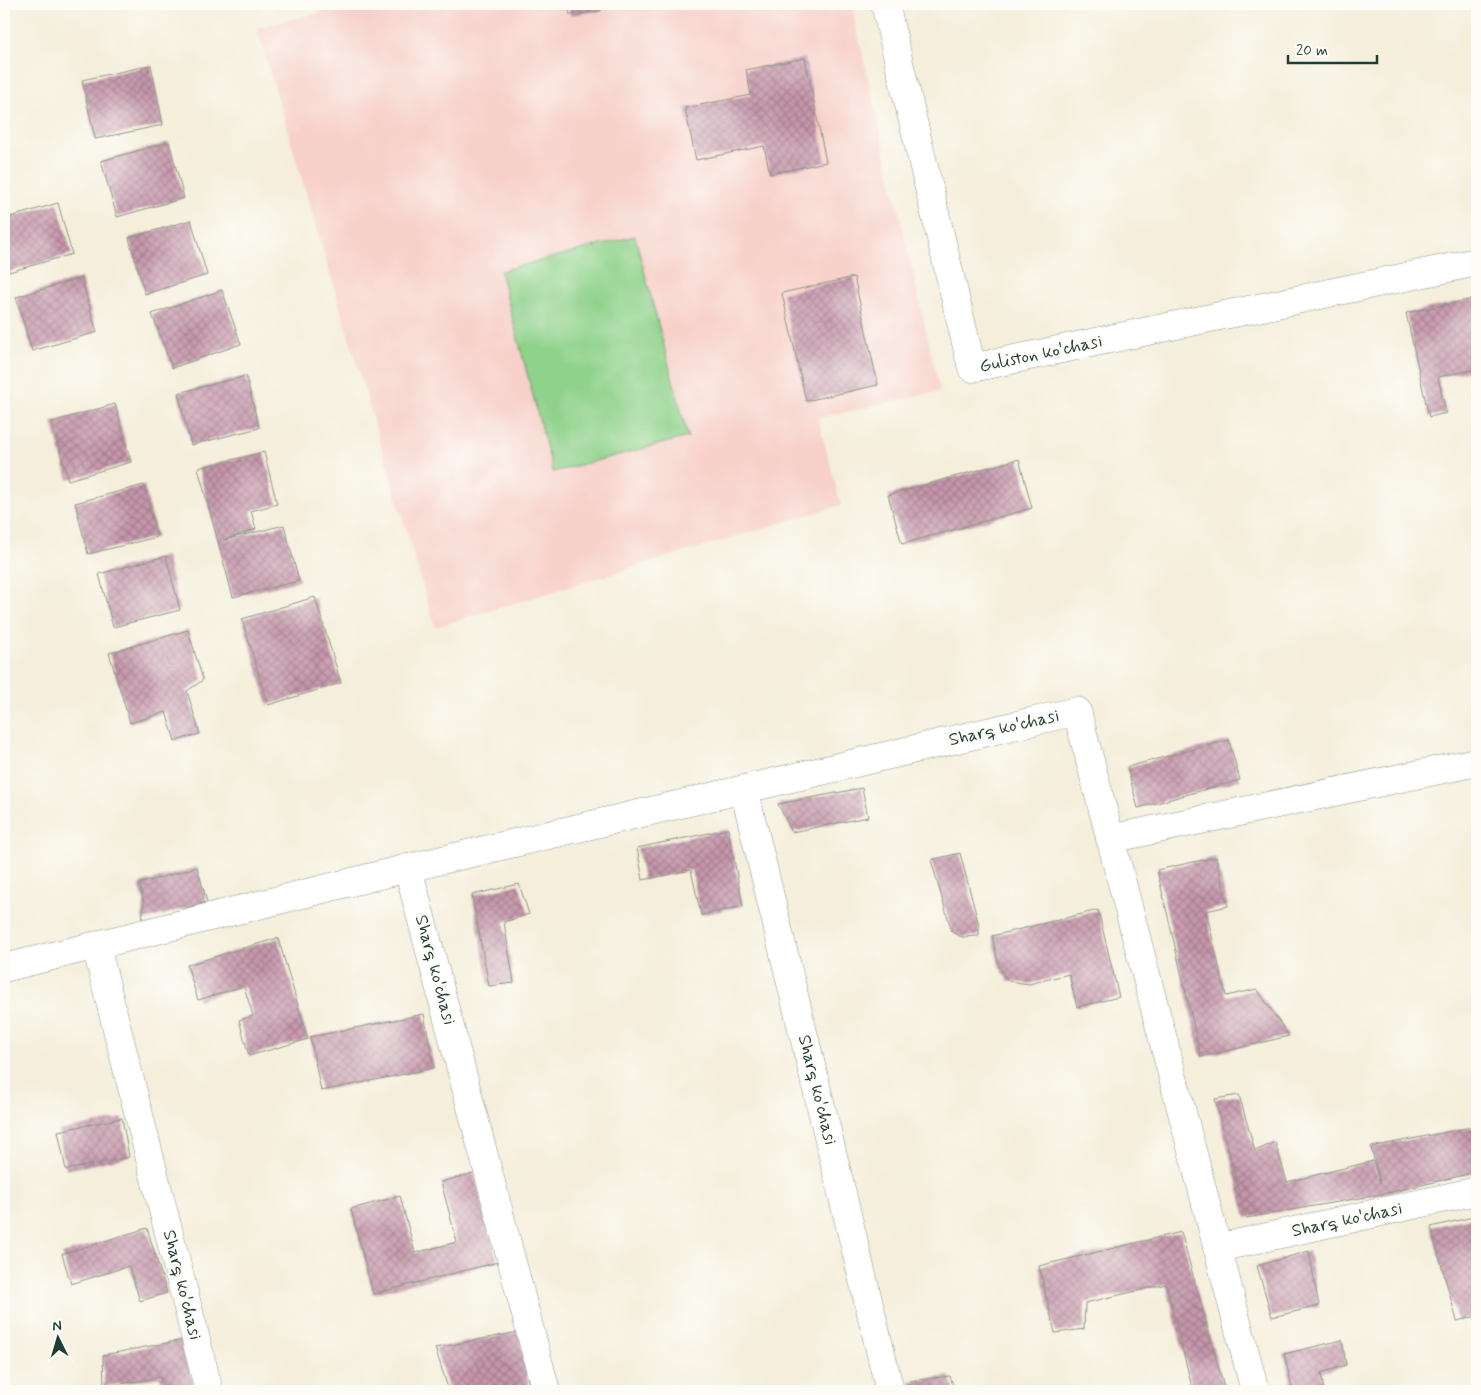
<svg xmlns="http://www.w3.org/2000/svg" width="1481" height="1395" font-family="Mynerve,sans-serif">
  <defs>
    <pattern id="building-cross-hatch" width="8" height="8" patternUnits="userSpaceOnUse" patternTransform="scale(1.25)"><rect width="8" height="8" fill="#c696ab"/><path d="M0 0l8 8M0 8l8-8" fill="none" stroke="#a07c8c"/></pattern>
  </defs>
  <rect width="100%" height="100%" fill="#fdfcf7"/>
  <filter id="ink" filterUnits="userSpaceOnUse"><feTurbulence type="fractalNoise" baseFrequency=".02" numOctaves="2"/><feDisplacementMap in="SourceGraphic" scale="10" xChannelSelector="R" yChannelSelector="G"/><feConvolveMatrix kernelMatrix="1 2 1 2 8 2 1 2 1" color-interpolation-filters="sRGB"/></filter>
  <filter id="wash" filterUnits="userSpaceOnUse"><feTurbulence type="fractalNoise" baseFrequency=".0096" numOctaves="4" result="noise"/><feDisplacementMap in="SourceGraphic" scale="20" xChannelSelector="R" yChannelSelector="G"/><feGaussianBlur stdDeviation="1.12" result="paint"/><feColorMatrix in="noise" values="0 0 0 0 0 0 0 0 0 0 0 0 0 0 0 0 0 1.4 0 .05"/><feComposite in="paint" operator="in"/></filter>
  <g filter="url(#wash)">
    <rect width="100%" height="100%" fill="#f4eeda"/>
    <path fill="#f7d0c9" d="M 353,4 L 851,4 L 940,391 L 818,418 L 841,505 L 435,627 L 257,28 Z"/>
    <path fill="#8fd28b" stroke="#578860" d="M 635,236 L 688,437 L 553,472 L 500,271 Z"/>
    <g id="blocks">
      <g fill="url(#building-cross-hatch)">
        <path d="M 568,4 L 600,4 L 601,11 L 570,15 Z"/>
        <path d="M 805,58 L 826,162 L 770,174 L 764,146 L 696,160 L 685,108 L 751,95 L 746,70 Z"/>
        <path d="M 151,65 L 163,125 L 95,139 L 82,80 Z"/>
        <path d="M 169,142 L 184,198 L 117,217 L 101,161 Z"/>
        <path d="M 58,203 L 72,254 L 9,272 L 4,255 L 4,219 Z"/>
        <path d="M 191,220 L 207,275 L 145,294 L 129,238 Z"/>
        <path d="M 854,277 L 878,385 L 806,401 L 782,293 Z"/>
        <path d="M 81,278 L 97,332 L 32,351 L 16,297 Z"/>
        <path d="M 222,290 L 241,344 L 172,368 L 152,314 Z"/>
        <path d="M 1477,298 L 1477,369 L 1438,377 L 1446,413 L 1429,417 L 1406,313 Z"/>
        <path d="M 246,376 L 259,428 L 191,445 L 178,393 Z"/>
        <path d="M 115,404 L 131,462 L 68,480 L 52,422 Z"/>
        <path d="M 264,452 L 277,504 L 251,511 L 256,529 L 224,540 L 284,525 L 299,581 L 233,597 L 198,468 Z"/>
        <path d="M 1019,459 L 1032,508 L 902,544 L 888,495 Z"/>
        <path d="M 144,485 L 157,537 L 88,554 L 75,503 Z"/>
        <path d="M 166,556 L 180,610 L 113,627 L 99,574 Z"/>
        <path d="M 315,597 L 341,683 L 268,705 L 242,619 Z"/>
        <path d="M 188,630 L 203,680 L 187,691 L 200,734 L 175,741 L 166,712 L 130,723 L 109,653 Z"/>
        <path d="M 1229,740 L 1240,780 L 1138,808 L 1127,767 Z"/>
        <path d="M 862,788 L 868,817 L 792,832 L 778,804 Z"/>
        <path d="M 728,829 L 743,906 L 701,915 L 691,870 L 643,880 L 637,848 Z"/>
        <path d="M 960,853 L 979,926 L 979,936 L 962,937 L 952,932 L 931,860 Z"/>
        <path d="M 1216,857 L 1228,906 L 1206,911 L 1226,996 L 1257,989 L 1289,1036 L 1201,1057 L 1157,870 Z"/>
        <path d="M 197,867 L 207,902 L 142,921 L 144,902 L 139,884 Z"/>
        <path d="M 519,884 L 529,914 L 504,922 L 514,983 L 489,986 L 472,895 Z"/>
        <path d="M 1098,910 L 1119,997 L 1077,1007 L 1069,974 L 1029,984 L 1008,981 L 999,966 L 992,936 Z"/>
        <path d="M 278,938 L 308,1039 L 249,1056 L 239,1020 L 253,1016 L 244,986 L 198,1000 L 187,965 Z"/>
        <path d="M 424,1014 L 434,1068 L 321,1091 L 310,1037 Z"/>
        <path d="M 1239,1095 L 1255,1151 L 1275,1142 L 1287,1182 L 1373,1161 L 1380,1183 L 1371,1147 L 1477,1126 L 1477,1172 L 1383,1194 L 1246,1218 L 1215,1099 Z"/>
        <path d="M 122,1118 L 129,1157 L 66,1170 L 58,1131 Z"/>
        <path d="M 474,1173 L 498,1262 L 373,1294 L 351,1209 L 400,1196 L 415,1253 L 457,1242 L 441,1182 Z"/>
        <path d="M 1477,1216 L 1477,1316 L 1457,1321 L 1431,1227 Z"/>
        <path d="M 147,1228 L 167,1293 L 140,1301 L 129,1266 L 71,1284 L 62,1254 Z"/>
        <path d="M 1181,1232 L 1225,1391 L 1193,1391 L 1166,1284 L 1085,1303 L 1084,1329 L 1055,1333 L 1039,1266 Z"/>
        <path d="M 1309,1251 L 1319,1306 L 1272,1317 L 1257,1266 Z"/>
        <path d="M 519,1332 L 530,1391 L 449,1391 L 435,1348 Z"/>
        <path d="M 183,1340 L 196,1391 L 164,1391 L 160,1377 L 104,1387 L 103,1355 Z"/>
        <path d="M 1342,1340 L 1346,1365 L 1321,1373 L 1324,1391 L 1293,1391 L 1284,1354 Z"/>
        <path d="M 950,1376 L 955,1391 L 913,1391 L 910,1381 Z"/>
      </g>
    </g>
  </g>
  <g filter="url(#ink)">
    <use href="#blocks" fill-opacity="0" stroke="#8a9687" stroke-width="1"/>
    <g fill="none" stroke-linecap="round" stroke-linejoin="round">
      <g stroke="#8a9687" stroke-width="29">
        <g id="minor">
          <path d="M 885,4 L 972,368 L 1477,262"/>
          <path d="M 744,789 L 890,1391"/>
          <path d="M 1110,839 L 1477,762"/>
          <path d="M 408,868 L 546,1391"/>
          <path d="M 96,946 L 209,1391"/>
          <path d="M 4,968 L 408,868 L 1077,711 L 1255,1391"/>
          <path d="M 1217,1248 L 1477,1191"/>
        </g>
      </g>
      <use href="#minor" stroke="#fff" stroke-width="28"/>
    </g>
  </g>
  <g text-anchor="middle" dominant-baseline="central" stroke-width="4" stroke-linejoin="round" paint-order="stroke">
    <g font-size="18" fill="#1f3d34" stroke="#fdfcf7">
      <text transform="translate(1041 354) rotate(-12)">Guliston ko'chasi</text>
      <text transform="translate(1004 728) rotate(-13)">Sharq ko'chasi</text>
      <text transform="translate(435 970) rotate(75)">Sharq ko'chasi</text>
      <text transform="translate(817 1090) rotate(76)">Sharq ko'chasi</text>
      <text transform="translate(1347 1220) rotate(-12)">Sharq ko'chasi</text>
      <text transform="translate(182 1285) rotate(76)">Sharq ko'chasi</text>
    </g>
  </g>
  <rect width="1481" height="1395" fill="none" stroke="#fdfcf7" stroke-width="20"/>
  <g transform="translate(58 1338) rotate(355)" stroke="#fdfcf7" stroke-width="4" paint-order="stroke">
  <path d="M0-4L9 19L0 12L-9 19Z" fill="#1f3d34"/>
  <text y="-8" font-size="14" font-weight="bold" text-anchor="middle" fill="#1f3d34">N</text>
  </g>
  <path d="M1288 55v8h89v-8" fill="none" stroke="#1f3d34" stroke-width="2.5"/>
  <text x="1296" y="55" font-size="15" fill="#1f3d34" stroke="#fdfcf7" stroke-width="4" paint-order="stroke">20 m</text>
</svg>
